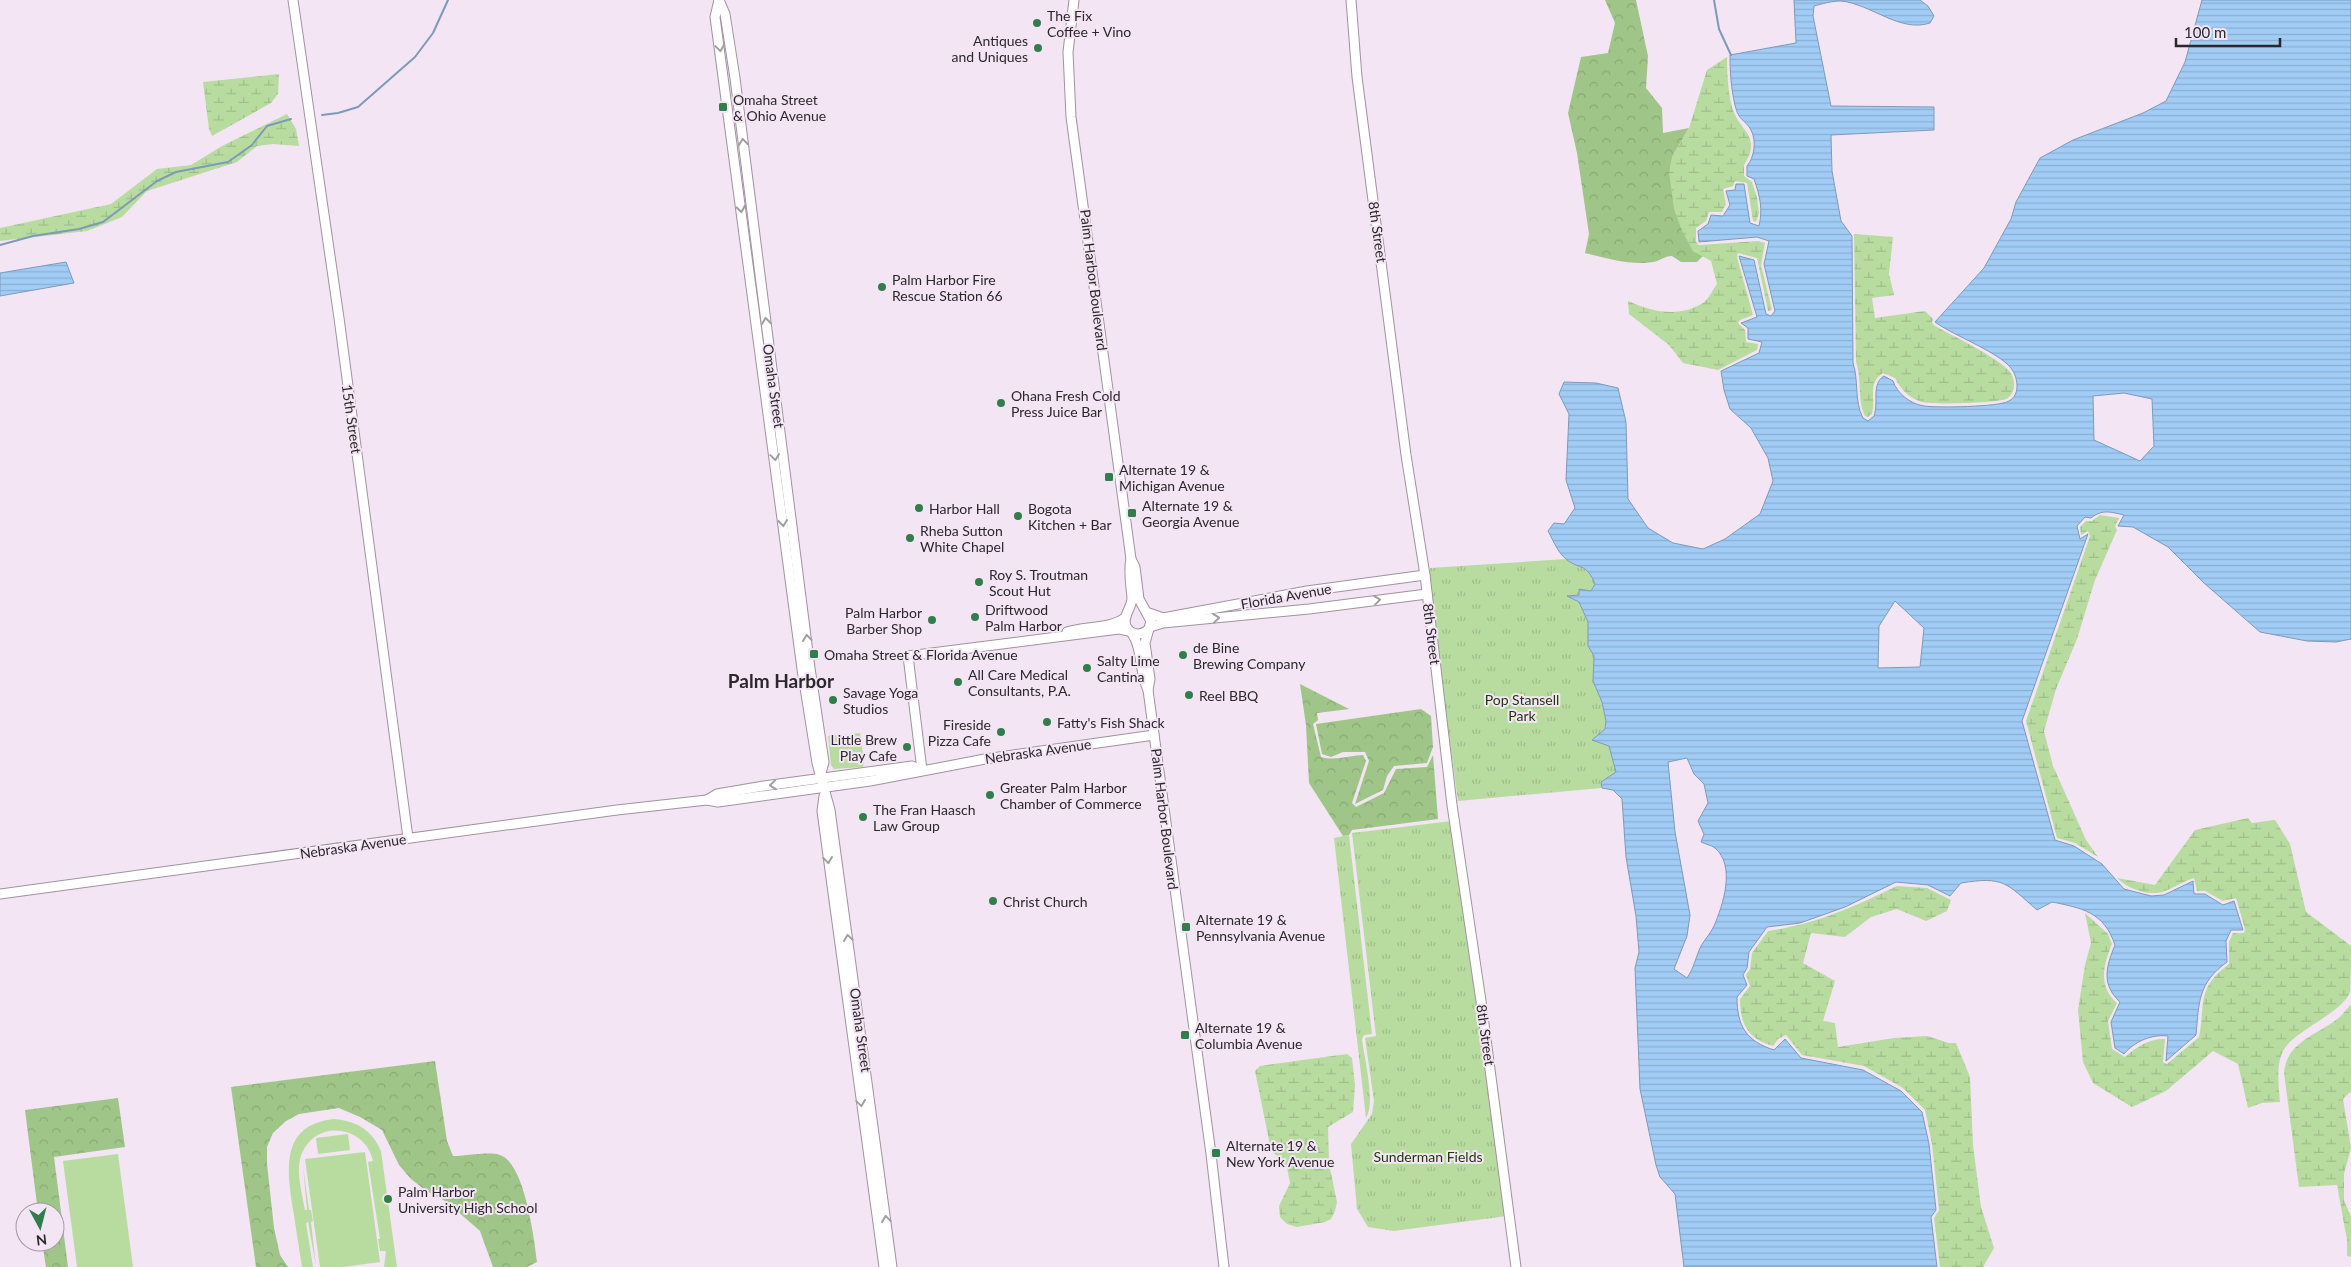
<svg xmlns="http://www.w3.org/2000/svg" width="2351" height="1267" font-family="Lato,sans-serif">
  <defs>
    <pattern id="forest-crowns" width="20" height="18" patternUnits="userSpaceOnUse" patternTransform="scale(1.25)"><rect width="20" height="18" fill="#a0c588"/><path d="M2 6a3 3 0 1 1 6 0M12 15a3 3 0 1 1 6 0" fill="none" stroke="#8aa976"/></pattern>
    <pattern id="wetland-marsh" width="20" height="14" patternUnits="userSpaceOnUse" patternTransform="scale(1.25)"><rect width="20" height="14" fill="#b8dca0"/><path d="M1 5h8M5 5V1M11 12h8M15 12V8" fill="none" stroke="#9ebd8a"/></pattern>
    <pattern id="park-tufts" width="24" height="20" patternUnits="userSpaceOnUse" patternTransform="scale(1.25)"><rect width="24" height="20" fill="#b8dca0"/><path d="M3 7l-1-3M5 7V3M7 7l1-3M15 17l-1-3M17 17v-4M19 17l1-3" fill="none" stroke="#9ebd8a"/></pattern>
    <pattern id="water-rules" width="6" height="5" patternUnits="userSpaceOnUse" patternTransform="scale(1.25)"><rect width="6" height="5" fill="#a1ccf5"/><path d="M0 2.5h6" fill="none" stroke="#8bafd2"/></pattern>
  </defs>
  <rect width="100%" height="100%" fill="#f3e5f3"/>
  <g fill="#b8dca0">
    <path d="M 860,733 L 864,761 L 863,767 L 834,769 L 831,765 L 828,736 Z"/>
    <path d="M 334,1119 C 357,1121 372,1130 381,1151 L 397,1267 L 384,1267 L 386,1251 L 380,1251 L 378,1239 L 380,1239 L 368,1162 L 373,1161 C 366,1126 317,1118 302,1153 C 295,1169 302,1193 305,1210 L 307,1210 L 303,1166 L 309,1210 L 311,1210 L 313,1221 L 311,1222 L 316,1266 L 308,1222 L 306,1223 L 313,1267 L 302,1267 C 299,1248 296,1229 293,1209 C 287,1169 280,1125 334,1119 Z"/>
    <path d="M 348,1134 L 350,1150 L 318,1154 L 316,1138 Z"/>
    <path d="M 365,1152 L 380,1262 L 343,1267 L 320,1267 L 305,1159 Z"/>
    <path d="M 118,1154 L 133,1267 L 77,1267 L 63,1161 Z"/>
  </g>
  <g fill="url(#forest-crowns)">
    <path d="M 1605,0 L 1636,0 L 1648,56 L 1646,88 L 1662,108 L 1663,133 L 1689,128 L 1672,157 L 1693,251 L 1703,256 L 1697,262 L 1681,262 L 1672,256 C 1664,256 1660,261 1653,262 C 1632,266 1605,258 1585,253 L 1589,234 L 1577,153 L 1568,113 L 1581,57 L 1608,53 L 1615,23 Z"/>
    <path d="M 1300,684 L 1349,709 L 1317,713 L 1318,720 L 1313,724 L 1321,757 C 1334,761 1348,756 1363,755 L 1366,761 L 1352,803 L 1356,807 L 1384,793 L 1396,769 L 1427,767 L 1433,755 L 1438,819 L 1352,830 L 1349,835 L 1343,836 L 1309,783 L 1306,725 Z"/>
    <path d="M 1421,709 L 1431,716 L 1433,747 L 1427,763 L 1394,766 L 1387,776 L 1383,790 L 1355,804 L 1369,761 L 1365,752 L 1343,752 L 1331,757 L 1322,754 L 1316,724 Z"/>
    <path d="M 435,1061 L 447,1141 L 453,1156 C 465,1156 490,1151 500,1155 C 525,1163 534,1239 537,1262 L 527,1267 L 493,1267 L 480,1231 L 447,1202 L 425,1190 L 411,1179 L 399,1165 L 382,1130 L 360,1117 L 339,1108 L 299,1114 L 286,1121 L 273,1133 L 267,1147 L 267,1164 L 274,1228 L 280,1255 L 288,1267 L 256,1267 L 231,1087 Z"/>
    <path d="M 118,1098 L 125,1147 L 54,1157 L 68,1267 L 46,1267 L 42,1242 L 55,1242 L 55,1212 L 38,1212 L 25,1110 Z"/>
  </g>
  <g fill="url(#wetland-marsh)">
    <path d="M 1727,57 C 1727,74 1728,90 1732,107 C 1739,132 1763,135 1744,165 L 1744,176 L 1752,182 L 1757,198 L 1759,213 L 1756,222 L 1753,221 L 1747,183 L 1735,181 L 1733,186 L 1723,189 L 1726,204 L 1722,212 L 1709,212 L 1706,221 L 1696,228 L 1696,242 L 1699,245 L 1758,241 L 1765,243 L 1761,265 L 1772,310 L 1768,311 L 1757,258 L 1738,253 L 1737,257 L 1753,315 L 1740,320 L 1738,323 L 1745,330 L 1746,342 L 1758,344 L 1757,350 L 1718,370 L 1683,363 L 1669,345 L 1629,314 L 1628,301 C 1653,312 1678,318 1703,303 C 1709,299 1713,289 1717,284 L 1711,261 L 1693,251 L 1682,231 L 1674,209 L 1669,172 L 1672,157 L 1689,128 L 1707,70 Z"/>
    <path d="M 279,74 L 278,94 L 271,103 L 212,136 L 209,129 L 203,82 Z"/>
    <path d="M 287,114 L 296,129 L 299,146 L 273,144 L 257,146 L 237,162 L 147,191 L 122,217 L 87,231 L 0,241 L 0,228 L 111,204 L 157,169 L 191,165 L 222,146 Z"/>
    <path d="M 1854,234 L 1893,237 L 1889,274 L 1894,295 L 1872,298 L 1875,318 L 1925,311 L 1933,319 L 1932,323 L 1935,326 C 1951,335 2001,359 2010,372 C 2016,380 2016,394 2006,399 C 1996,403 1933,405 1922,402 C 1909,398 1901,390 1895,378 L 1883,373 C 1867,383 1876,398 1872,414 L 1868,417 L 1865,416 C 1857,400 1862,379 1856,362 Z"/>
    <path d="M 2100,515 L 2119,518 L 2115,526 L 2117,530 L 2095,580 L 2077,639 L 2056,689 L 2044,731 L 2053,766 L 2086,840 L 2098,857 L 2075,843 L 2057,838 L 2026,721 L 2090,536 L 2088,531 L 2081,535 L 2080,527 L 2086,521 L 2092,521 Z"/>
    <path d="M 2248,818 L 2252,823 L 2275,820 L 2290,844 L 2306,912 L 2351,946 C 2351,957 2351,984 2350,992 C 2347,1001 2336,1009 2329,1014 C 2283,1046 2274,1043 2280,1102 L 2262,1103 L 2248,1108 L 2238,1064 L 2213,1051 L 2166,1091 L 2132,1107 L 2093,1083 L 2083,1062 L 2078,1010 L 2085,965 L 2091,943 L 2085,913 L 2108,934 L 2112,944 C 2103,966 2098,986 2117,1003 L 2108,1021 L 2112,1049 L 2125,1057 C 2136,1047 2150,1038 2165,1039 L 2163,1062 L 2167,1064 L 2199,1037 C 2206,1001 2196,989 2229,964 L 2229,942 L 2233,933 L 2244,933 L 2245,929 L 2236,898 L 2223,901 L 2205,891 L 2197,891 L 2194,878 C 2184,881 2175,887 2165,891 C 2150,897 2128,889 2117,878 L 2155,885 L 2195,830 Z"/>
    <path d="M 1897,886 L 1927,888 L 1951,900 L 1947,911 L 1926,921 L 1897,909 L 1871,917 L 1845,937 L 1811,933 L 1803,963 L 1835,981 L 1823,1021 L 1835,1023 L 1838,1047 L 1894,1038 L 1927,1036 L 1949,1043 L 1956,1043 L 1970,1077 L 1973,1145 L 1981,1207 L 1994,1248 L 1983,1267 L 1940,1267 L 1934,1218 L 1939,1210 L 1932,1144 L 1925,1110 L 1903,1088 L 1864,1066 L 1802,1055 L 1786,1035 L 1778,1039 L 1773,1046 C 1748,1039 1740,1024 1740,999 L 1750,986 L 1746,975 L 1750,969 L 1752,953 L 1768,931 C 1817,924 1853,907 1897,886 Z"/>
    <path d="M 2351,1004 L 2351,1091 L 2343,1099 L 2351,1148 L 2344,1174 L 2344,1201 L 2351,1216 L 2351,1257 L 2347,1256 L 2347,1240 L 2337,1185 L 2299,1187 L 2284,1073 C 2287,1040 2319,1035 2341,1016 C 2344,1012 2348,1008 2351,1004 Z"/>
    <path d="M 1347,1054 L 1352,1058 L 1355,1085 L 1353,1112 L 1328,1127 L 1329,1164 L 1337,1202 L 1335,1211 L 1331,1219 L 1325,1222 L 1297,1227 L 1287,1224 L 1280,1217 L 1279,1206 L 1290,1183 L 1287,1167 L 1271,1150 L 1255,1071 L 1260,1066 Z"/>
  </g>
  <g fill="url(#park-tufts)">
    <path d="M 1566,559 C 1580,565 1589,569 1595,584 L 1591,591 L 1579,589 L 1580,595 L 1568,596 L 1579,602 L 1588,622 L 1588,646 L 1594,656 L 1593,681 L 1602,702 L 1606,721 L 1605,729 L 1616,772 L 1601,782 L 1602,788 L 1458,801 L 1430,597 L 1430,568 Z"/>
    <path d="M 1452,821 L 1507,1216 L 1394,1231 L 1368,1227 L 1357,1209 L 1351,1144 L 1372,1114 L 1374,1101 L 1365,1038 L 1376,1036 L 1352,833 Z"/>
    <path d="M 1349,835 L 1372,1034 L 1364,1035 L 1362,1039 C 1364,1057 1376,1103 1366,1118 L 1334,838 Z"/>
  </g>
  <g fill="url(#water-rules)" stroke="#7e9ab9" fill-rule="evenodd">
    <path d="M 1794,0 L 1920,0 L 1928,6 L 1934,16 L 1930,23 C 1900,33 1871,4 1841,1 C 1832,1 1821,4 1814,6 L 1813,16 L 1831,106 L 1934,107 L 1934,130 L 1831,135 L 1832,171 L 1841,221 L 1852,236 L 1853,363 C 1859,381 1854,401 1863,418 L 1868,421 L 1874,416 C 1879,402 1871,384 1884,376 L 1893,381 C 1897,393 1910,404 1924,406 C 1937,408 1999,407 2009,401 C 2020,395 2018,380 2013,371 C 2004,354 1952,335 1935,322 L 1984,268 L 2011,219 L 2016,202 L 2040,158 L 2073,140 L 2143,113 L 2166,101 L 2185,62 L 2202,0 L 2351,0 L 2351,639 L 2336,642 L 2307,641 L 2260,632 L 2204,583 L 2168,547 L 2133,527 L 2118,526 L 2124,515 C 2111,512 2102,509 2091,518 L 2085,517 L 2077,526 L 2080,539 L 2088,534 L 2022,721 L 2055,840 L 2074,846 L 2102,864 L 2124,889 L 2151,896 L 2164,895 L 2193,881 L 2194,894 L 2205,894 L 2223,905 L 2234,901 L 2243,930 L 2231,930 L 2226,941 L 2227,962 C 2198,983 2199,1002 2196,1035 L 2166,1061 L 2168,1036 C 2152,1034 2135,1041 2124,1054 L 2115,1048 L 2111,1022 L 2120,1002 C 2101,984 2106,967 2115,945 C 2104,912 2082,908 2052,902 L 2037,910 C 2006,883 2004,876 1961,883 L 1950,896 L 1928,885 L 1896,882 L 1845,907 L 1800,923 L 1767,927 L 1749,952 L 1747,968 L 1743,975 L 1747,985 L 1737,997 C 1737,1026 1746,1041 1774,1050 L 1785,1039 L 1801,1058 L 1863,1070 L 1901,1091 L 1922,1112 L 1929,1144 L 1936,1210 L 1931,1217 L 1937,1267 L 1684,1267 L 1675,1194 L 1660,1177 L 1656,1165 L 1640,1089 L 1635,968 L 1639,952 L 1636,916 L 1626,857 L 1622,799 L 1613,790 L 1602,788 L 1601,782 L 1616,772 L 1609,746 L 1592,740 L 1605,729 L 1606,721 L 1602,702 L 1593,681 L 1594,656 L 1588,646 L 1588,622 L 1579,602 L 1567,596 L 1579,595 L 1579,589 L 1591,591 L 1595,584 C 1586,562 1579,570 1566,559 C 1558,553 1553,540 1548,531 L 1554,523 L 1564,524 L 1575,508 L 1566,480 L 1569,414 L 1559,394 L 1564,382 L 1596,383 L 1618,388 L 1626,422 L 1628,499 L 1648,528 L 1673,543 L 1703,549 L 1725,539 L 1760,514 L 1773,481 L 1768,458 L 1751,428 L 1730,409 L 1724,390 L 1721,371 L 1759,353 L 1762,342 L 1748,339 L 1748,328 L 1741,323 L 1757,317 L 1739,256 L 1754,260 L 1766,314 L 1771,316 L 1775,311 L 1764,264 L 1769,241 L 1757,237 L 1699,242 L 1698,231 L 1708,224 L 1711,215 L 1723,216 L 1730,205 L 1726,191 L 1735,190 L 1736,184 L 1744,184 L 1750,223 L 1759,226 C 1763,209 1760,196 1754,179 L 1747,176 L 1747,166 C 1754,158 1757,141 1751,130 C 1745,119 1739,122 1735,105 C 1731,88 1730,72 1730,55 L 1796,43 ZM 2124,393 L 2152,399 L 2154,446 L 2140,461 L 2094,440 L 2093,396 ZM 1895,601 L 1924,628 L 1920,667 L 1878,668 L 1879,626 ZM 1687,758 L 1694,774 L 1704,784 L 1708,803 L 1698,821 L 1704,834 L 1701,842 C 1705,844 1711,845 1715,848 C 1736,866 1723,905 1714,926 C 1711,933 1705,939 1701,946 C 1696,956 1694,968 1687,978 L 1674,969 L 1687,936 L 1690,915 L 1675,832 L 1668,762 Z"/>
    <path d="M 66,262 L 74,283 L 0,296 L 0,273 Z"/>
  </g>
  <g fill="none" stroke-linecap="round" stroke-linejoin="round">
    <g stroke="#7e9ab9" stroke-width="2">
      <path d="M 1714,0 L 1719,29 L 1731,55"/>
      <path d="M 322,115 L 338,113 L 358,107 L 415,57 L 433,33 L 448,0"/>
      <path d="M 0,245 L 33,236 L 79,229 L 103,222 L 157,181 L 176,172 L 228,162 L 252,145 L 267,126 L 291,119"/>
    </g>
    <g stroke="#a093a0" stroke-width="11">
      <g id="secondary">
        <path d="M 293,0 L 339,318 L 408,838"/>
        <path d="M 719,0 L 715,17 L 802,669 L 817,763 L 830,810 L 892,1267"/>
        <path d="M 719,0 L 725,14 L 735,78 L 810,668 L 824,762 L 821,773"/>
        <path d="M 1074,0 L 1068,52 L 1071,117 L 1131,559 L 1135,567 L 1139,599 L 1151,621 L 1145,643 L 1150,679 L 1148,690 L 1211,1154 L 1224,1267"/>
        <path d="M 1351,0 L 1357,77 L 1406,455 L 1425,575 L 1452,805 L 1481,1001 L 1516,1267"/>
        <path d="M 1131,559 C 1128,572 1131,584 1132,598 C 1132,606 1126,612 1125,620 C 1125,634 1140,638 1149,629"/>
        <path d="M 1149,613 L 1163,618 L 1307,591 L 1425,575"/>
        <path d="M 1150,627 L 1163,623 L 1309,609 L 1427,594"/>
        <path d="M 1067,632 C 1085,626 1112,629 1126,617"/>
        <path d="M 1132,633 C 1143,650 1139,672 1148,690"/>
        <path d="M 922,770 L 908,656 L 1119,629 L 1129,631"/>
        <path d="M 824,796 L 822,811 L 831,878 L 884,1267"/>
        <path d="M 707,800 L 717,794 L 764,786 L 912,766 L 922,770"/>
        <path d="M 0,894 L 617,810 L 707,800 L 718,802 L 870,781 L 985,759 L 1154,735"/>
      </g>
    </g>
    <use href="#secondary" stroke="#fff" stroke-width="9"/>
  </g>
  <defs><path id="oneway-chevron" d="M-2-3.5L2.5 0L-2 3.5" fill="none" stroke-width="1.6" stroke-linecap="round" stroke-linejoin="round" transform="scale(1.25)"/></defs>
  <g stroke="#a09ea0">
    <use href="#oneway-chevron" transform="translate(720 48) rotate(82)"/>
    <use href="#oneway-chevron" transform="translate(743 142) rotate(-97)"/>
    <use href="#oneway-chevron" transform="translate(741 209) rotate(81)"/>
    <use href="#oneway-chevron" transform="translate(766 321) rotate(-97)"/>
    <use href="#oneway-chevron" transform="translate(775 457) rotate(82)"/>
    <use href="#oneway-chevron" transform="translate(783 523) rotate(83)"/>
    <use href="#oneway-chevron" transform="translate(1377 600) rotate(-7)"/>
    <use href="#oneway-chevron" transform="translate(1216 618) rotate(-6)"/>
    <use href="#oneway-chevron" transform="translate(807 638) rotate(-97)"/>
    <use href="#oneway-chevron" transform="translate(773 785) rotate(174)"/>
    <use href="#oneway-chevron" transform="translate(828 860) rotate(83)"/>
    <use href="#oneway-chevron" transform="translate(848 938) rotate(-98)"/>
    <use href="#oneway-chevron" transform="translate(861 1103) rotate(82)"/>
    <use href="#oneway-chevron" transform="translate(886 1219) rotate(-97)"/>
  </g>
  <g fill="#317d4c" stroke="#f3e5f3" stroke-width="2">
    <circle cx="1037" cy="23" r="5"/>
    <circle cx="1038" cy="48" r="5"/>
    <rect x="718" y="102" width="10" height="10" rx="2.5"/>
    <circle cx="882" cy="287" r="5"/>
    <circle cx="1001" cy="403" r="5"/>
    <rect x="1104" y="472" width="10" height="10" rx="2.5"/>
    <circle cx="919" cy="508" r="5"/>
    <rect x="1127" y="508" width="10" height="10" rx="2.5"/>
    <circle cx="1018" cy="516" r="5"/>
    <circle cx="910" cy="538" r="5"/>
    <circle cx="979" cy="582" r="5"/>
    <circle cx="975" cy="617" r="5"/>
    <circle cx="932" cy="620" r="5"/>
    <rect x="809" y="649" width="10" height="10" rx="2.5"/>
    <circle cx="1183" cy="655" r="5"/>
    <circle cx="1087" cy="668" r="5"/>
    <circle cx="958" cy="682" r="5"/>
    <circle cx="1189" cy="695" r="5"/>
    <circle cx="833" cy="700" r="5"/>
    <circle cx="1047" cy="722" r="5"/>
    <circle cx="1001" cy="732" r="5"/>
    <circle cx="907" cy="747" r="5"/>
    <circle cx="990" cy="795" r="5"/>
    <circle cx="863" cy="817" r="5"/>
    <circle cx="993" cy="901" r="5"/>
    <rect x="1181" y="922" width="10" height="10" rx="2.5"/>
    <rect x="1180" y="1030" width="10" height="10" rx="2.5"/>
    <rect x="1211" y="1148" width="10" height="10" rx="2.5"/>
    <circle cx="388" cy="1199" r="5"/>
  </g>
  <g text-anchor="middle" dominant-baseline="central" stroke-width="4" stroke-linejoin="round" paint-order="stroke">
    <g font-size="14" fill="#2c272c" stroke="#f3e5f3" text-anchor="start">
      <text x="1047" y="15">The Fix<tspan x="1047" dy="16">Coffee + Vino</tspan></text>
      <text x="1028" y="40" text-anchor="end">Antiques<tspan x="1028" dy="16">and Uniques</tspan></text>
      <text x="733" y="99">Omaha Street<tspan x="733" dy="16">&amp; Ohio Avenue</tspan></text>
      <text x="892" y="279">Palm Harbor Fire<tspan x="892" dy="16">Rescue Station 66</tspan></text>
      <text x="1011" y="395">Ohana Fresh Cold<tspan x="1011" dy="16">Press Juice Bar</tspan></text>
      <text x="1119" y="469">Alternate 19 &amp;<tspan x="1119" dy="16">Michigan Avenue</tspan></text>
      <text x="1142" y="505">Alternate 19 &amp;<tspan x="1142" dy="16">Georgia Avenue</tspan></text>
      <text x="929" y="508">Harbor Hall</text>
      <text x="1028" y="508">Bogota<tspan x="1028" dy="16">Kitchen + Bar</tspan></text>
      <text x="920" y="530">Rheba Sutton<tspan x="920" dy="16">White Chapel</tspan></text>
      <text x="989" y="574">Roy S. Troutman<tspan x="989" dy="16">Scout Hut</tspan></text>
      <text x="985" y="609">Driftwood<tspan x="985" dy="16">Palm Harbor</tspan></text>
      <text x="922" y="612" text-anchor="end">Palm Harbor<tspan x="922" dy="16">Barber Shop</tspan></text>
      <text x="1193" y="647">de Bine<tspan x="1193" dy="16">Brewing Company</tspan></text>
      <text x="824" y="654">Omaha Street &amp; Florida Avenue</text>
      <text x="1097" y="660">Salty Lime<tspan x="1097" dy="16">Cantina</tspan></text>
      <text x="968" y="674">All Care Medical<tspan x="968" dy="16">Consultants, P.A.</tspan></text>
      <text x="843" y="692">Savage Yoga<tspan x="843" dy="16">Studios</tspan></text>
      <text x="1199" y="695">Reel BBQ</text>
      <text x="1057" y="722">Fatty's Fish Shack</text>
      <text x="991" y="724" text-anchor="end">Fireside<tspan x="991" dy="16">Pizza Cafe</tspan></text>
      <text x="897" y="739" text-anchor="end">Little Brew<tspan x="897" dy="16">Play Cafe</tspan></text>
      <text x="1000" y="787">Greater Palm Harbor<tspan x="1000" dy="16">Chamber of Commerce</tspan></text>
      <text x="873" y="809">The Fran Haasch<tspan x="873" dy="16">Law Group</tspan></text>
      <text x="1003" y="901">Christ Church</text>
      <text x="1196" y="919">Alternate 19 &amp;<tspan x="1196" dy="16">Pennsylvania Avenue</tspan></text>
      <text x="1195" y="1027">Alternate 19 &amp;<tspan x="1195" dy="16">Columbia Avenue</tspan></text>
      <text x="1226" y="1145">Alternate 19 &amp;<tspan x="1226" dy="16">New York Avenue</tspan></text>
      <text x="398" y="1191">Palm Harbor<tspan x="398" dy="16">University High School</tspan></text>
    </g>
    <g font-size="14" fill="#2c272c" stroke="#f3e5f3">
      <text transform="translate(1378 232) rotate(82)">8th Street</text>
      <text transform="translate(1094 280) rotate(83)">Palm Harbor Boulevard</text>
      <text transform="translate(774 386) rotate(82)">Omaha Street</text>
      <text transform="translate(352 419) rotate(82)">15th Street</text>
      <text transform="translate(1286 596) rotate(-10)">Florida Avenue</text>
      <text transform="translate(1432 634) rotate(83)">8th Street</text>
      <text transform="translate(1038 751) rotate(-8)">Nebraska Avenue</text>
      <text transform="translate(1165 819) rotate(83)">Palm Harbor Boulevard</text>
      <text transform="translate(353 846) rotate(-8)">Nebraska Avenue</text>
      <text transform="translate(861 1030) rotate(82)">Omaha Street</text>
      <text transform="translate(1486 1035) rotate(82)">8th Street</text>
    </g>
    <g font-size="14" fill="#1e3509" stroke="#f3e5f3">
      <text x="1522" y="699">Pop Stansell<tspan x="1522" dy="16">Park</tspan></text>
      <text x="1428" y="1156">Sunderman Fields</text>
    </g>
    <g font-size="19" font-weight="bold" fill="#2c272c" stroke="#f3e5f3">
      <text x="781" y="680">Palm Harbor</text>
    </g>
  </g>
  <g transform="translate(40 1227) rotate(173)"><circle r="24" fill="#f3e5f3" stroke="#a399a3"/>
  <path d="M0-4L9 19L0 12L-9 19Z" fill="#317d4c"/>
  <text y="-8" font-size="14" font-weight="bold" text-anchor="middle" fill="#2c272c">N</text>
  </g>
  <path d="M2176 38v8h104v-8" fill="none" stroke="#2c272c" stroke-width="2.5"/>
  <text x="2184" y="38" font-size="15" fill="#2c272c" stroke="#f3e5f3" stroke-width="4" paint-order="stroke">100 m</text>
</svg>
